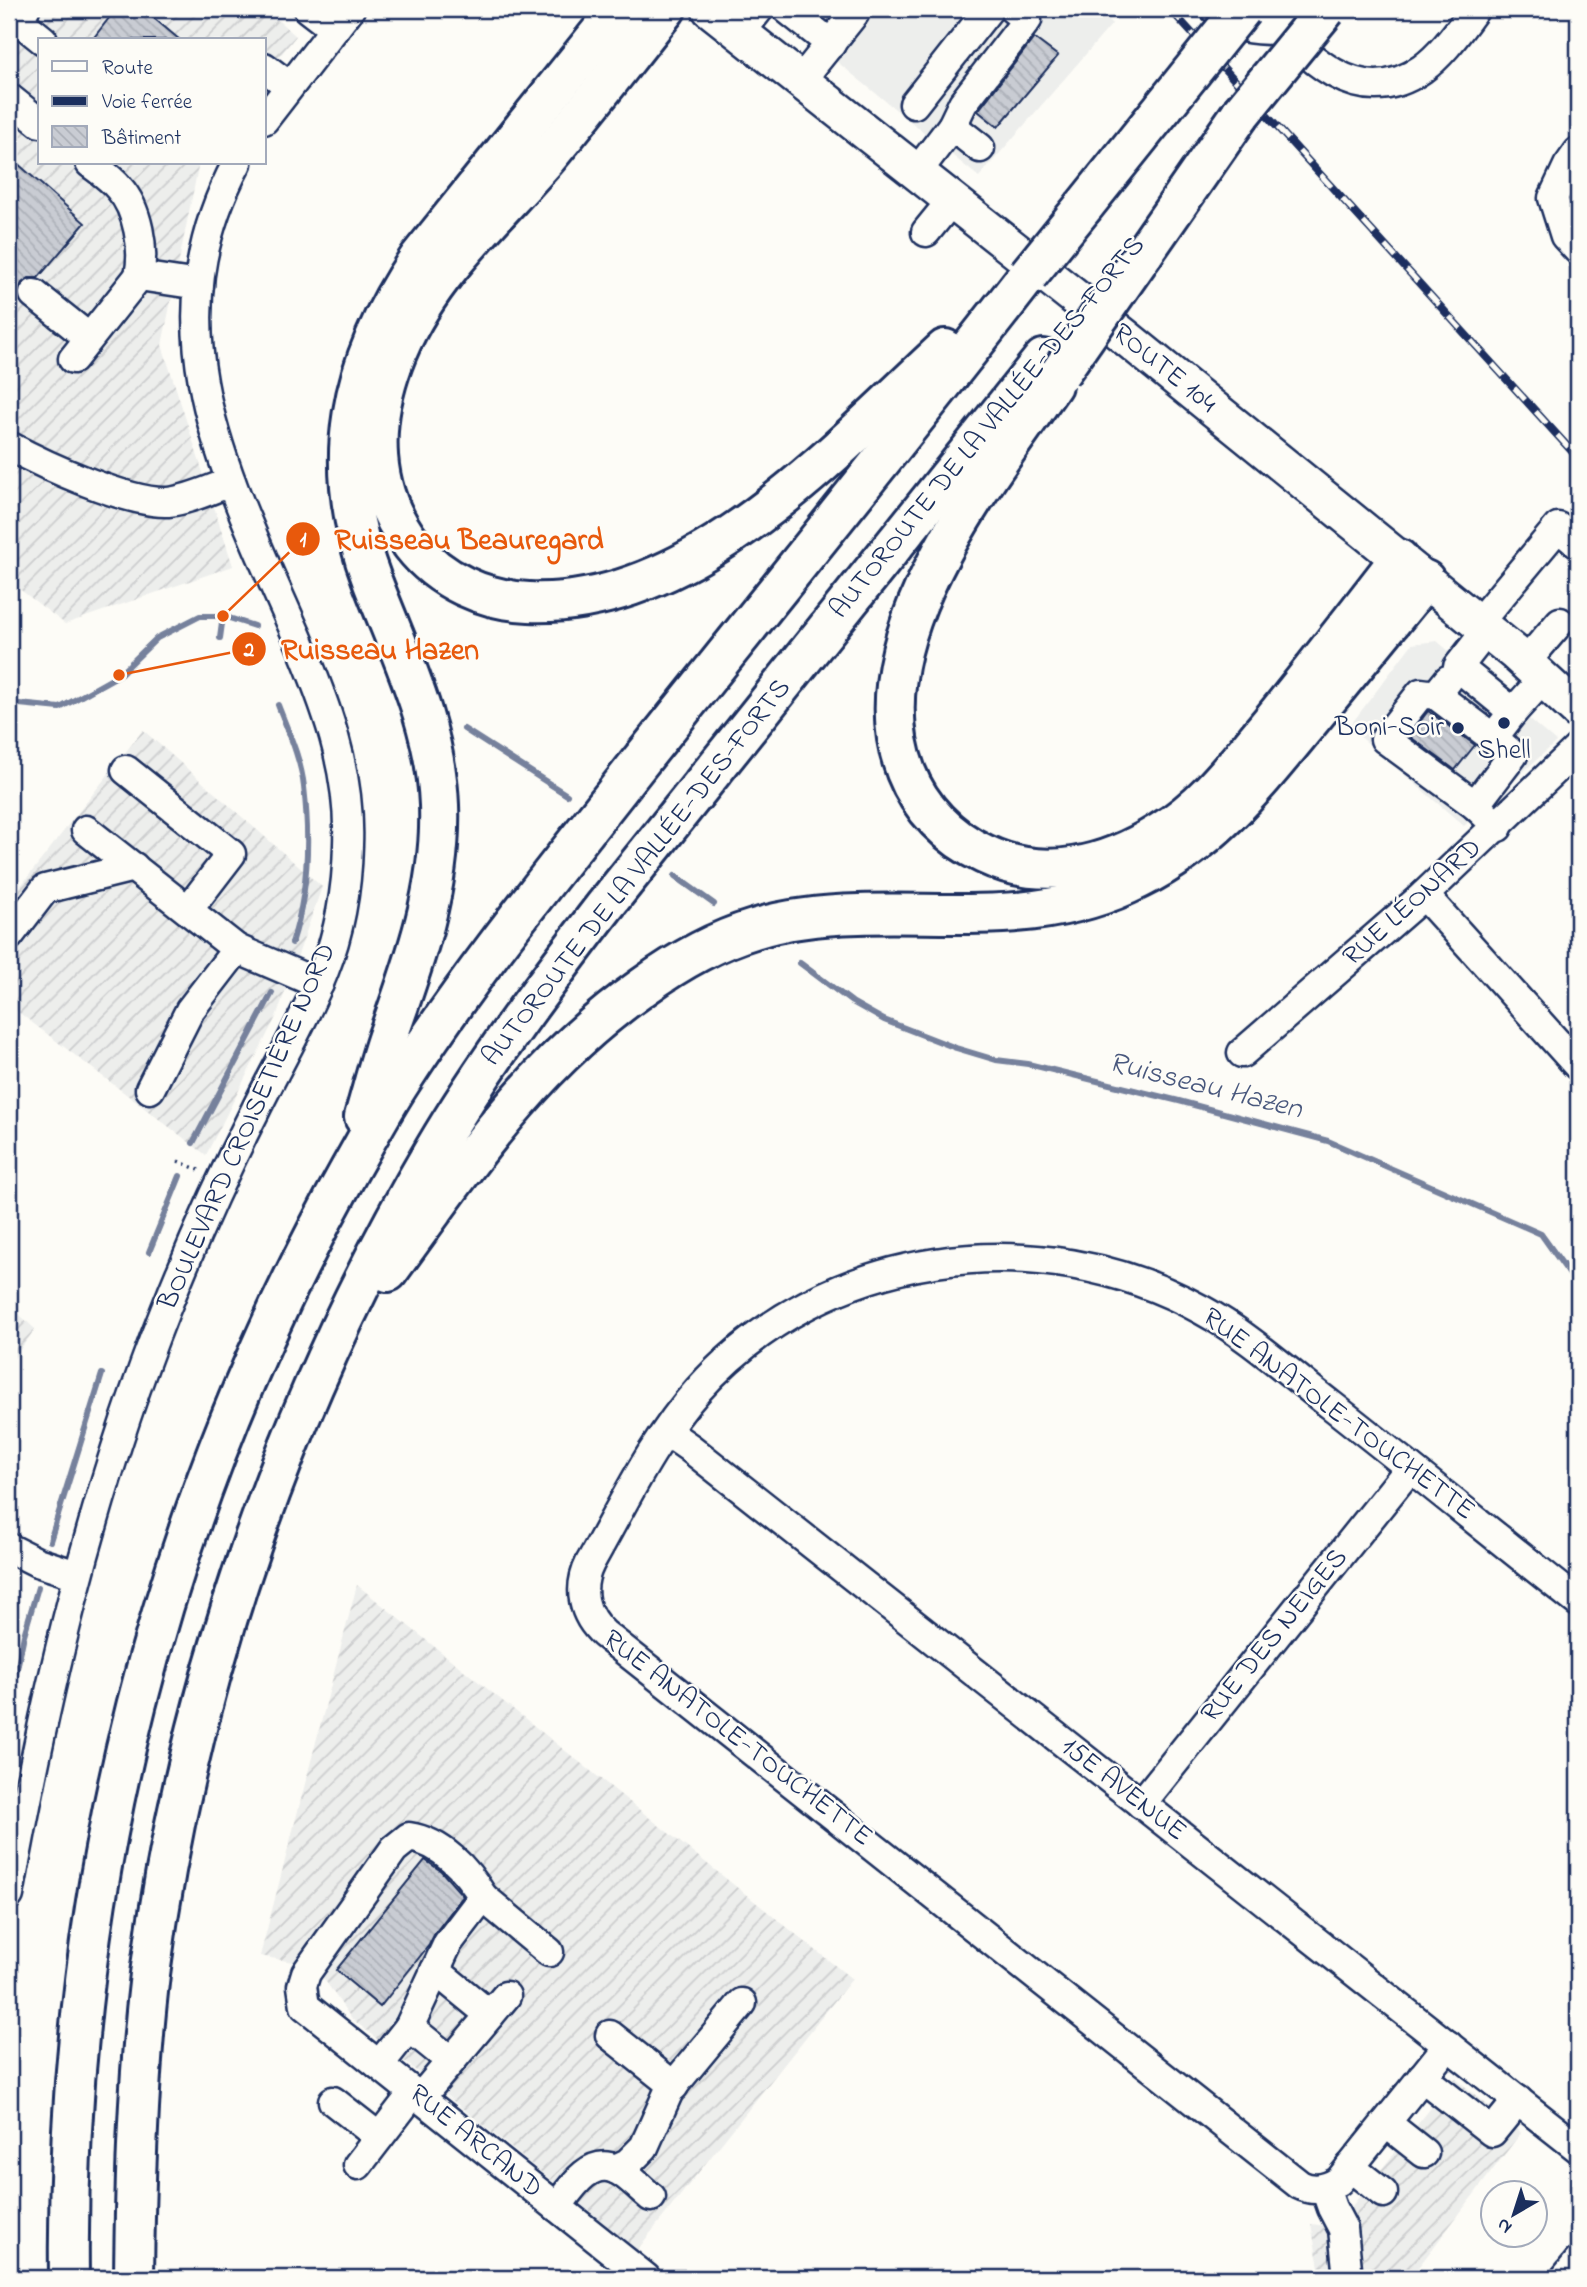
<svg xmlns="http://www.w3.org/2000/svg" width="1587" height="2287" font-family="'Indie Flower',sans-serif">
  <defs>
    <pattern id="industrial-furrows" width="10" height="10" patternUnits="userSpaceOnUse" patternTransform="scale(1.75)"><rect width="10" height="10" fill="#edeeec"/><path d="M-1 1l2-2M0 10L10 0M9 11l2-2" fill="none" stroke="#cbcccd"/></pattern>
    <pattern id="building-back-hatch" width="6" height="6" patternUnits="userSpaceOnUse" patternTransform="scale(1.75)"><rect width="6" height="6" fill="#c9ccd3"/><path d="M-1 5l2 2M0 0l6 6M5-1l2 2" fill="none" stroke="#acb0b8"/></pattern>
  </defs>
  <rect width="100%" height="100%" fill="#fdfcf7"/>
  <filter id="ink" filterUnits="userSpaceOnUse"><feTurbulence type="fractalNoise" baseFrequency=".0143" numOctaves="2"/><feDisplacementMap in="SourceGraphic" scale="14" xChannelSelector="R" yChannelSelector="G"/><feConvolveMatrix kernelMatrix="1 2 1 2 8 2 1 2 1" color-interpolation-filters="sRGB"/></filter>
  <g filter="url(#ink)">
    <g fill="#edeeec">
      <path d="M 772,9 L 1098,9 L 1112,24 L 979,177 Z"/>
      <path d="M 1437,641 L 1556,742 L 1464,826 L 1349,727 L 1412,644 Z"/>
    </g>
    <g fill="url(#industrial-furrows)">
      <path d="M 9,9 L 265,9 L 296,36 L 264,75 L 264,40 L 40,40 L 40,163 L 199,163 L 162,345 L 233,566 L 65,624 L 9,581 Z"/>
      <path d="M 143,730 L 322,887 L 276,1017 L 206,1155 L 9,1005 L 9,901 Z"/>
      <path d="M 9,1305 L 35,1329 L 9,1365 Z"/>
      <path d="M 357,1585 L 852,1979 L 637,2250 L 351,2018 L 315,1966 L 260,1956 Z"/>
      <path d="M 1455,2078 L 1521,2133 L 1410,2278 L 1321,2278 L 1311,2224 L 1335,2227 Z"/>
    </g>
    <g fill="none" stroke-linecap="round" stroke-linejoin="round">
      <g stroke="#76819c" stroke-width="6">
        <path d="M 220,638 L 223,616"/>
        <path d="M 9,703 L 60,708 L 119,675 L 157,638 L 200,616 L 223,616 L 254,626"/>
        <path d="M 278,705 C 288,731 301,759 304,787 C 310,839 308,894 292,943"/>
        <path d="M 464,729 L 567,795"/>
        <path d="M 675,876 L 714,904"/>
        <path d="M 800,963 L 852,1002 L 884,1020 L 956,1048 L 996,1060 L 1028,1064 L 1179,1101 L 1328,1141 L 1541,1234 L 1578,1286"/>
        <path d="M 193,1143 L 272,993"/>
        <path d="M 149,1252 L 180,1176"/>
        <path d="M 50,1541 L 102,1374"/>
        <path d="M 9,1707 L 24,1635 L 38,1587"/>
      </g>
    </g>
    <g fill="url(#building-back-hatch)" stroke="#1b2f5e" stroke-width="2">
      <path d="M 116,9 L 143,9 L 180,40 L 92,40 Z"/>
      <path d="M 1034,38 L 1058,56 L 998,127 L 978,111 Z"/>
      <path d="M 16,162 L 85,223 L 38,278 L 29,278 L 22,283 L 18,292 L 19,301 L 9,314 L 9,170 Z"/>
      <path d="M 1428,711 L 1475,745 L 1455,770 L 1409,736 Z"/>
      <path d="M 425,1860 L 441,1871 L 463,1896 L 435,1933 L 429,1945 L 380,2007 L 336,1970 Z"/>
    </g>
    <g fill="none" stroke-linecap="round" stroke-linejoin="round">
      <g stroke="#1b2f5e" stroke-width="33">
        <g id="minor">
          <path d="M 25,9 L 17,19 L 43,40"/>
          <path d="M 308,9 L 334,29"/>
          <path d="M 787,9 L 831,44"/>
          <path d="M 1215,9 C 1237,31 1254,30 1283,30"/>
          <path d="M 1264,9 C 1303,54 1358,114 1422,69 C 1443,54 1459,30 1475,9"/>
          <path d="M 741,32 L 759,9"/>
          <path d="M 264,67 L 289,86"/>
          <path d="M 801,80 L 854,14 L 848,9"/>
          <path d="M 9,98 L 40,123"/>
          <path d="M 914,104 L 989,9"/>
          <path d="M 264,120 L 350,9"/>
          <path d="M 952,126 L 963,103 L 1027,20 L 1013,9"/>
          <path d="M 1578,152 L 1568,166 L 1553,198 L 1565,236 L 1578,250"/>
          <path d="M 90,163 C 100,171 111,178 119,188 C 138,209 145,249 139,276"/>
          <path d="M 917,172 L 952,126 L 980,148"/>
          <path d="M 926,232 L 952,200"/>
          <path d="M 34,294 L 89,338"/>
          <path d="M 73,359 L 139,276 L 199,285"/>
          <path d="M 9,446 C 44,465 129,504 168,502 C 189,500 211,489 231,482"/>
          <path d="M 1478,623 L 1558,527 L 1578,544"/>
          <path d="M 1487,630 L 1458,667 L 1513,712 L 1543,679"/>
          <path d="M 1525,663 L 1560,622"/>
          <path d="M 1448,680 L 1436,695 L 1493,738 L 1513,712"/>
          <path d="M 1436,695 L 1421,693 L 1385,739 L 1475,805 L 1498,827"/>
          <path d="M 126,770 L 231,854 L 188,910"/>
          <path d="M 1475,805 L 1513,755 L 1493,738"/>
          <path d="M 86,830 L 237,949"/>
          <path d="M 1424,895 L 1578,1066"/>
          <path d="M 9,936 L 45,889 L 134,867"/>
          <path d="M 1242,1053 L 1424,895 L 1578,748"/>
          <path d="M 150,1089 L 190,1010 L 237,949 L 319,984"/>
          <path d="M 667,1432 L 690,1448 L 1578,2148"/>
          <path d="M 9,1548 L 37,1562 L 77,1575"/>
          <path d="M 1141,1804 L 1410,1468"/>
          <path d="M 9,1895 C 45,1696 90,1500 165,1311 C 192,1243 222,1176 255,1111 C 278,1064 305,1019 324,971 C 340,931 347,888 348,845 C 351,769 325,702 296,634 C 228,478 147,331 237,163"/>
          <path d="M 483,1897 L 549,1952"/>
          <path d="M 435,1970 L 490,2015"/>
          <path d="M 409,2027 L 448,1943 L 483,1897 C 467,1870 442,1842 409,1837 L 394,1849 L 306,1973 L 302,1986 L 305,2006 L 646,2278"/>
          <path d="M 610,2035 L 674,2086"/>
          <path d="M 1448,2045 L 1339,2181 C 1327,2189 1314,2192 1300,2185 L 604,1634 C 583,1615 577,1589 590,1563 C 623,1505 653,1440 698,1390 C 823,1249 1038,1219 1202,1310 C 1248,1335 1289,1373 1331,1405 C 1414,1470 1496,1537 1578,1602"/>
          <path d="M 379,2065 L 409,2027 L 451,2061"/>
          <path d="M 1422,2077 L 1492,2132 L 1518,2100"/>
          <path d="M 420,2098 L 506,1996"/>
          <path d="M 333,2101 L 379,2137"/>
          <path d="M 1386,2123 L 1424,2153"/>
          <path d="M 358,2165 L 414,2092"/>
          <path d="M 1350,2167 L 1383,2193"/>
          <path d="M 615,2169 L 628,2163 L 644,2147 L 669,2091 L 742,2003"/>
          <path d="M 1325,2188 L 1332,2208 L 1343,2229 L 1348,2278"/>
          <path d="M 557,2207 C 569,2191 589,2157 615,2169 C 626,2173 641,2189 651,2197"/>
          <path d="M 1565,2278 L 1578,2262"/>
        </g>
      </g>
      <g stroke="#1b2f5e" stroke-width="40">
        <path id="major" d="M 710,9 L 1124,336 L 1425,580 L 1515,653 L 1578,711"/>
      </g>
      <g stroke="#1b2f5e" stroke-width="44">
        <g id="highway">
          <path d="M 666,9 C 626,59 587,110 546,159 C 490,223 423,281 393,363 C 370,425 370,491 412,545 C 440,581 484,600 529,602 C 693,609 834,451 945,349"/>
          <path d="M 1084,206 L 1165,105"/>
          <path d="M 1143,254 L 1241,113"/>
          <path d="M 1052,385 C 982,486 856,642 906,772 C 920,808 949,838 984,854 C 1044,883 1107,866 1161,832 C 1203,807 1235,765 1266,728 C 1312,672 1355,616 1399,559"/>
          <path d="M 364,1117 C 372,1090 379,1062 388,1036 C 415,961 442,886 439,805 C 436,725 401,656 373,583 C 327,464 349,361 419,258 L 619,9"/>
          <path d="M 388,1272 C 467,1164 532,1065 643,987 C 676,963 714,941 754,929 C 788,918 824,915 859,914 C 957,911 1047,926 1139,879 C 1215,841 1259,782 1312,718 C 1350,672 1387,626 1425,580"/>
          <path d="M 69,2278 C 64,1889 160,1509 350,1169 C 367,1139 383,1109 402,1080 C 472,971 555,870 635,768 C 766,603 899,441 1028,275"/>
          <path d="M 134,2278 C 135,2177 138,2075 150,1974 C 187,1687 287,1399 434,1150 C 484,1065 544,985 604,907 L 1043,359"/>
        </g>
      </g>
      <path stroke="#1b2f5e" stroke-width="3.5" stroke-dasharray="2 5" stroke-linecap="butt" d="M 178,1161 L 199,1170"/>
      <use href="#minor" stroke="#fdfcf7" stroke-width="28"/>
      <use href="#major" stroke="#fdfcf7" stroke-width="35"/>
      <use href="#highway" stroke="#fdfcf7" stroke-width="38"/>
      <g stroke="#1b2f5e" stroke-width="8">
        <path id="rail" d="M 1170,9 L 1578,458"/>
      </g>
      <use href="#rail" stroke="#fdfcf7" stroke-width="5" stroke-dasharray="16" stroke-linecap="butt"/>
      <g stroke="#1b2f5e" stroke-width="44" stroke-linecap="butt">
        <g id="highway-bridge">
          <path d="M 1165,105 L 1242,9"/>
          <path d="M 1241,113 L 1326,9"/>
          <path d="M 1028,275 L 1084,206"/>
          <path d="M 1060,373 L 1143,254"/>
        </g>
      </g>
      <use href="#highway-bridge" stroke="#fdfcf7" stroke-width="38"/>
    </g>
  </g>
  <g fill="#1b2f5e" stroke="#fdfcf7" stroke-width="2.5">
    <circle cx="1504" cy="723" r="7"/>
    <circle cx="1458" cy="728" r="7"/>
  </g>
  <g text-anchor="middle" dominant-baseline="central" stroke-width="5" stroke-linejoin="round" paint-order="stroke">
    <g font-size="28" fill="#1b2f5e" stroke="#fdfcf7">
      <text transform="translate(1164 369) rotate(39)">ROUTE 104</text>
      <text transform="translate(988 428) rotate(-51)">AUTOROUTE DE LA VALLÉE-DES-FORTS</text>
      <text transform="translate(637 873) rotate(-52)">AUTOROUTE DE LA VALLÉE-DES-FORTS</text>
      <text transform="translate(1413 903) rotate(-42)">RUE LÉONARD</text>
      <text transform="translate(248 1127) rotate(-66)">BOULEVARD CROISETIÈRE NORD</text>
      <text transform="translate(1338 1415) rotate(37)">RUE ANATOLE-TOUCHETTE</text>
      <text transform="translate(1275 1636) rotate(-51)">RUE DES NEIGES</text>
      <text transform="translate(737 1739) rotate(38)">RUE ANATOLE-TOUCHETTE</text>
      <text transform="translate(1123 1790) rotate(38)">15E AVENUE</text>
      <text transform="translate(475 2142) rotate(39)">RUE ARCAND</text>
    </g>
    <g font-size="28" fill="#1b2f5e" stroke="#fdfcf7" text-anchor="end">
      <text x="1444" y="728">Boni-Soir</text>
      <text x="1504" y="751" text-anchor="middle">Shell</text>
    </g>
    <g font-size="30" font-style="italic" fill="#49587d" stroke="#fdfcf7">
      <text transform="translate(1205 1087) rotate(14)">Ruisseau Hazen</text>
    </g>
  </g>
  <path fill="none" stroke="#e8590c" stroke-width="2.5" d="M223 616L303 539M119 675L249 649"/>
  <g fill="#e8590c" stroke="#fdfcf7" stroke-width="2.5">
    <circle cx="223" cy="616" r="7"/>
    <circle cx="119" cy="675" r="7"/>
    <circle cx="303" cy="539" r="18"/>
    <circle cx="249" cy="649" r="18"/>
  </g>
  <g font-size="21" text-anchor="middle" font-weight="bold" fill="#fff">
    <text x="303" y="546">1</text>
    <text x="249" y="656">2</text>
  </g>
  <g font-size="30" text-anchor="middle" font-weight="bold" fill="#e8590c" stroke="#fdfcf7" stroke-width="5" stroke-linejoin="round" paint-order="stroke">
    <text x="469" y="549">Ruisseau Beauregard</text>
    <text x="380" y="659">Ruisseau Hazen</text>
  </g>
  <rect width="1587" height="2287" fill="none" stroke="#fdfcf7" stroke-width="35"/>
  <rect x="18" y="18" width="1552" height="2252" fill="none" stroke="#1b2f5e" stroke-width="2.5" filter="url(#ink)"/>
  <rect x="38" y="38" width="228" height="126" fill="#fdfcf7" stroke="#a3aaba" stroke-width="2"/>
  <rect x="52" y="61" width="35" height="10" fill="#fdfcf7" stroke="#a3aaba" stroke-width="2"/>
  <text x="102" y="74" font-size="21" fill="#1b2f5e">Route</text>
  <rect x="52" y="96" width="35" height="10" fill="#1b2f5e" stroke="#a3aaba" stroke-width="2"/>
  <text x="102" y="108" font-size="21" fill="#1b2f5e">Voie ferrée</text>
  <rect x="52" y="126" width="35" height="21" fill="url(#building-back-hatch)" stroke="#a3aaba" stroke-width="2"/>
  <text x="102" y="144" font-size="21" fill="#1b2f5e">Bâtiment</text>
  <g transform="translate(1514 2214) rotate(219)"><circle r="33" fill="#fdfcf7" stroke="#a3aaba" stroke-width="2"/>
  <path d="M0-5L12 26L0 18L-12 26Z" fill="#1b2f5e"/>
  <text y="-10" font-size="19" font-weight="bold" text-anchor="middle" fill="#1b2f5e">N</text>
  </g>
</svg>
